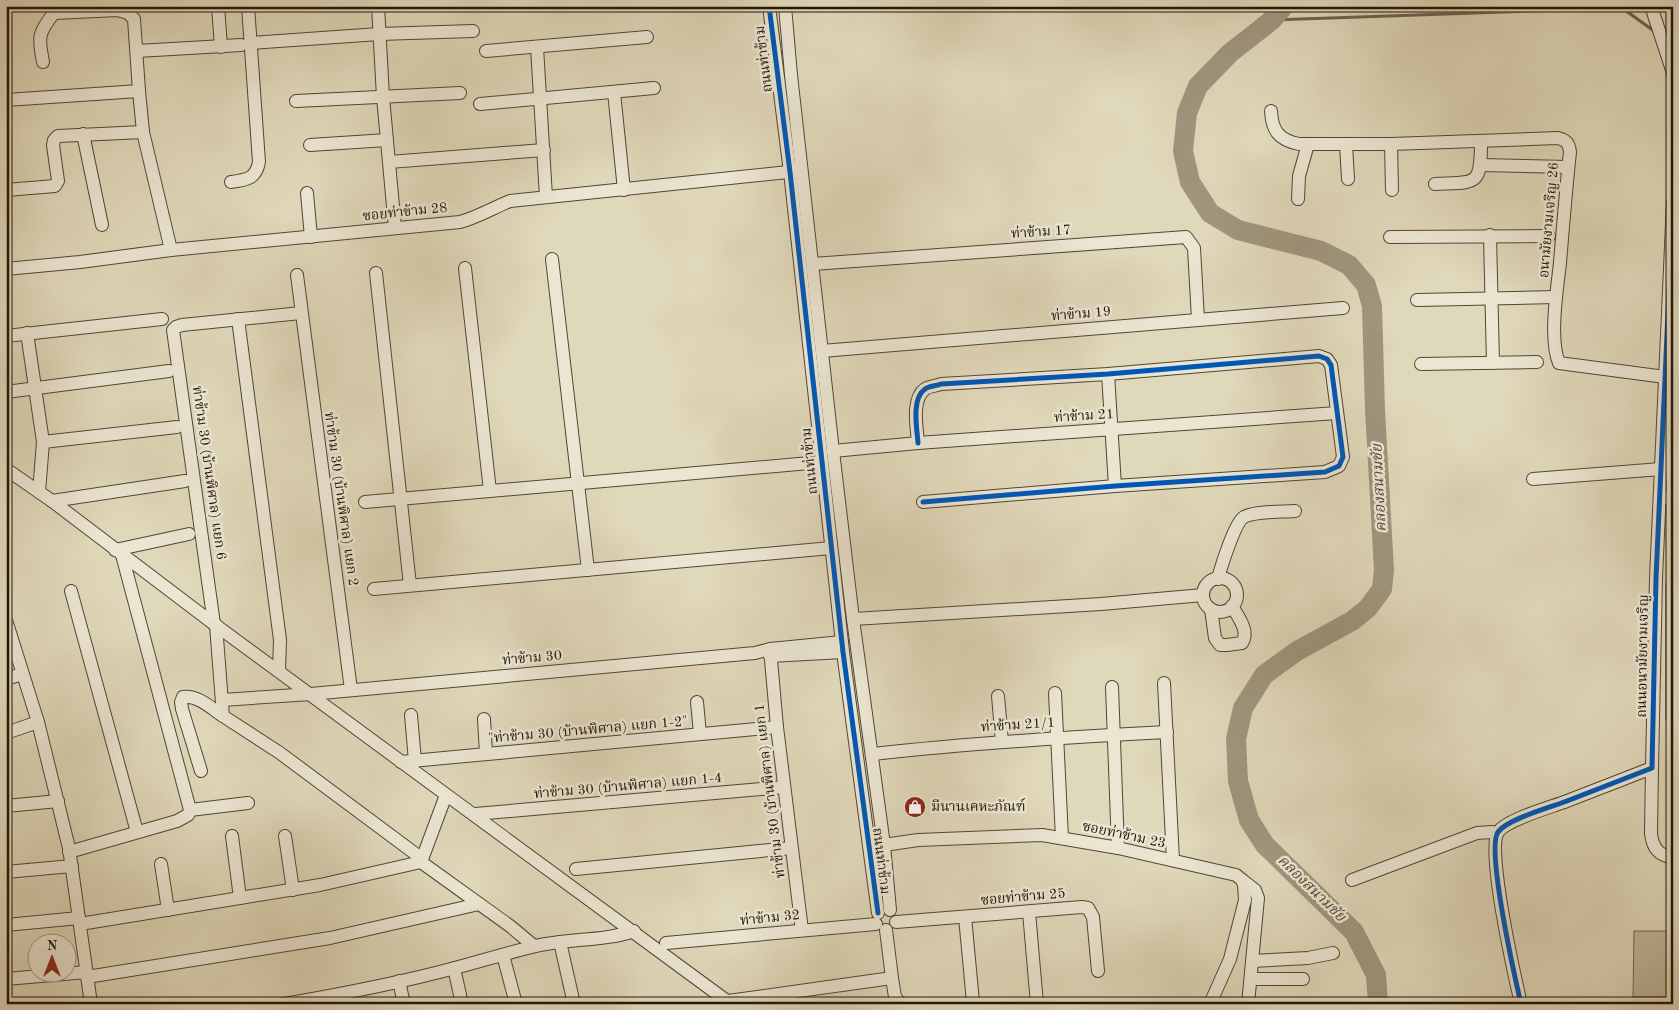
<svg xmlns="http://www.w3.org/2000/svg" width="1679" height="1010" font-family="'Old Standard TT','Noto Serif Thai',serif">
  <rect width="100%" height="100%" fill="#e0d8ba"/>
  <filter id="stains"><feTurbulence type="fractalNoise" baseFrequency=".004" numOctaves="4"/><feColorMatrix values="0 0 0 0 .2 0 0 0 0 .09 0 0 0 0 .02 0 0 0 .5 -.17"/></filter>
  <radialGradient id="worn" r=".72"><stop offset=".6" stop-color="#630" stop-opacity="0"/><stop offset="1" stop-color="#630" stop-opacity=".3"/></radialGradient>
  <g fill="#bfb79c" stroke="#706653">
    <path d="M 1673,582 L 1673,720 L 1666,720 L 1666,583 Z"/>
    <path d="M 1634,931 L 1673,931 L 1673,997 L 1633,997 Z"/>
  </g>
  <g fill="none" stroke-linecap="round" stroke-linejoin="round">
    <path stroke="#6c6350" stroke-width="3" d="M 1272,20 L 1622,8 L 1654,31"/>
    <path stroke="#9f967e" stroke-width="20" d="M 1284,6 L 1272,20 L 1230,53 L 1198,86 L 1187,113 L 1183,151 L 1190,182 L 1210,213 L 1238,230 L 1321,251 L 1349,265 L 1366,285 L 1372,306 L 1375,410 L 1384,570 L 1382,589 L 1368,608 L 1352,621 L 1297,651 L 1264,675 L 1243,708 L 1236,739 L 1238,781 L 1249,820 L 1265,845 L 1354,932 L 1376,975 L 1378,1004"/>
    <g stroke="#504636" stroke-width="14">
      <g id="minor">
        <path d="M 218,6 L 221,47"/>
        <path d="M 378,6 L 383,97 L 395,228"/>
        <path d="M 769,6 L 790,172 L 843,652 L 878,913"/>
        <path d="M 785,6 L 791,75 L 833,451 L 853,619 L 884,845 L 890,910"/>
        <path d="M 1651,6 L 1673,73"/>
        <path d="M 54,13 L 117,10 L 128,13 L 134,19 L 139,91 L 143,132 L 171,250"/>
        <path d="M 250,43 L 379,34 L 473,31"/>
        <path d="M 537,47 L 546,197"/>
        <path d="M 137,51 L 241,45"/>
        <path d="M 486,51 L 647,37"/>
        <path d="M 43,62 C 38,37 38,33 54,13 L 54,7"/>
        <path d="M 614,92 L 624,190"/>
        <path d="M 6,100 L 139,91"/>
        <path d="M 296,101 L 460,93"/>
        <path d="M 480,104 L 654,88"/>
        <path d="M 1271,111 C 1272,131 1279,140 1299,144 L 1391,144 L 1558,138 C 1566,140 1569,143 1570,152 C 1566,189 1563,226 1560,263 C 1557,290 1549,339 1559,363 L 1665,377"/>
        <path d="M 83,134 L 102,225"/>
        <path d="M 1346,144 L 1348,179"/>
        <path d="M 1391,144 L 1392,190"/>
        <path d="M 310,145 L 387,140"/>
        <path d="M 389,162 L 544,150"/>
        <path d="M 1481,165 L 1568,167"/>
        <path d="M 231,182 C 246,180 256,179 259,162 L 248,6"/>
        <path d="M 1435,184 C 1477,182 1481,187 1481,141"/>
        <path d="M 6,190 L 55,186 L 58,181 L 53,145 L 54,140 L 58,136 L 143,132"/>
        <path d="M 307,193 L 311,237"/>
        <path d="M 1298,199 L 1299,176 L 1308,144"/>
        <path d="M 1490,235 L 1493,363"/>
        <path d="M 1390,237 L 1549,236"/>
        <path d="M 552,259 L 588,570"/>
        <path d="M 813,264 L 1186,237 L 1194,248 L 1198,319"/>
        <path d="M 465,268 L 490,491"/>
        <path d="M 6,269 L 80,262 L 171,250 L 460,222 C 478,217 493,208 510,201 L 798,171"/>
        <path d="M 376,273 L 410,585"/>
        <path d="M 297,275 L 351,690"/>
        <path d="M 1417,300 L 1556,297"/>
        <path d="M 238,319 L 280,640 L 279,671"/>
        <path d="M 27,333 L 43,442 L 39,492"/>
        <path d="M 6,336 L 162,319"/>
        <path d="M 822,351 L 1343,308"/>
        <path d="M 1421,364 L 1537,362"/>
        <path d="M 1108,374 L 1115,486"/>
        <path d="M 6,392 L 169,371"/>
        <path d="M 43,442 L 177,427"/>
        <path d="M 918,443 C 917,428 911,399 925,389 C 929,386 936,386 941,384 L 1108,374 L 1319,356 L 1327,359 L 1331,365 L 1343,457 L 1339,466 L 1325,472 L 1115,486 L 923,502"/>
        <path d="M 833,451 L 918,443 L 1337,413"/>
        <path d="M 6,469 L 52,501 L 214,624 L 731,1004"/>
        <path d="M 1533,479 L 1661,469"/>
        <path d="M 1660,498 L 1673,498"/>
        <path d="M 52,501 L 185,481"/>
        <path d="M 365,502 L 821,462"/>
        <path d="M 115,550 L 189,534"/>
        <circle cx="1220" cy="595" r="17"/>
        <path d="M 1218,579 C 1221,567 1235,522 1244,517 C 1255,511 1283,512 1295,511"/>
        <path d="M 374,589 L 831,548"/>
        <path d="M 71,591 L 137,832"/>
        <path d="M 1211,609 L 1215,638 L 1220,645 L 1227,645 L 1242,643 C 1250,631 1238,617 1232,606"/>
        <path d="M 853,619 L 1101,604 L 1203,595"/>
        <path d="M 6,620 L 38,722 L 69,848 L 91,1004"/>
        <path d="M 214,624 L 173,330 L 176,327 L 182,325 L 301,313"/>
        <path d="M 216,625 L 223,716 L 280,753 L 421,858"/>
        <path d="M 770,649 L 777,727 L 802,930"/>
        <path d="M 770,656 L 843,652"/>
        <path d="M 6,679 L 22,674"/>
        <path d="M 1164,683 L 1173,860"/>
        <path d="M 1112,687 L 1118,848"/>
        <path d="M 1055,693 L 1062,838"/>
        <path d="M 998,696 L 1002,742"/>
        <path d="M 222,700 L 311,694 L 755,653 L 770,649 L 842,642"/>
        <path d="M 697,702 L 700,734"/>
        <path d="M 411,715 L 415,761"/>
        <path d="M 484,719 L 486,754"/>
        <path d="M 6,733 L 38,722"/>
        <path d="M 873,754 C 971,743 1068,737 1167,732"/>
        <path d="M 401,762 L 777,727"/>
        <path d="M 1652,768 L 1651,834 C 1653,849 1659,855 1673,858"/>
        <path d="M 201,771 L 182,709 L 181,702 L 183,697 C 198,695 211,708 223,716"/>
        <path d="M 6,806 L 58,801"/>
        <path d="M 190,810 L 248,803"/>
        <path d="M 475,814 L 784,787"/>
        <path d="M 232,836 L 240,898"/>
        <path d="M 285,836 L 293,890"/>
        <path d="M 876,844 L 884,845 L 918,840 L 1042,835 L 1118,848 L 1236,875 L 1242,880 L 1244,885 L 1245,900 L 1230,959 L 1210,1004"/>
        <path d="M 69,852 L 177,821 L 188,815 L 190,810 L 122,555"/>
        <path d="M 421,862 L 446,795"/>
        <path d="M 161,864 L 168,910"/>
        <path d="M 576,869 L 791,848"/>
        <path d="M 6,872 L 72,866"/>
        <path d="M 1242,880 L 1255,890 L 1258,898 L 1248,1004"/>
        <path d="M 1352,880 L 1477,833 L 1492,832 L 1497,834"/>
        <path d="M 1029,912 L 1037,1004"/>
        <path d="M 965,917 L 973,1002"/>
        <path d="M 896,922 L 1082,907 L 1088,908 L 1093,917 L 1098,971"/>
        <path d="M 80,924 L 320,885 L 421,862 L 510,926 L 534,946"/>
        <path d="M 6,925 L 79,918"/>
        <path d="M 560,942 L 574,1004"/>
        <path d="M 666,943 L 876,924"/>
        <path d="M 503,955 L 516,1004"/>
        <path d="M 1252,961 L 1308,958 L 1333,953"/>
        <path d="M 454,968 L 462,1004"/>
        <path d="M 87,977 L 330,938 L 479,904"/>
        <path d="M 892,978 L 895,997 L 901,1004"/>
        <path d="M 6,979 L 87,972"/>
        <path d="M 1251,979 L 1303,979"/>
        <path d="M 399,981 L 404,1004"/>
        <path d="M 728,1001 L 892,978 L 886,930"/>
        <path d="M 284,1004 C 342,994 399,983 455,968 C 481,961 507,953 532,947 C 566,938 601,942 634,931"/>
        <path d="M 1521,1004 C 1515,978 1486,849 1498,832 C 1507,819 1552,807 1567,801 C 1596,790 1624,779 1652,768 L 1656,578 L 1673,202"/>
      </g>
    </g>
    <use href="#minor" stroke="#ebe6d2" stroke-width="12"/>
    <g stroke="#ebe6d2" stroke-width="8">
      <g id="cycleway">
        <path d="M 769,6 L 790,172 L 843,652 L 878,913"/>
        <path d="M 918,443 C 917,428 911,399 925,389 C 929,386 936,386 941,384 L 1108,374 L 1319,356 L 1327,359 L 1331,365 L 1343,457 L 1339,466 L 1325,472 L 1115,486 L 923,502"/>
        <path d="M 1521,1004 C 1515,978 1486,849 1498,832 C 1507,819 1552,807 1567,801 C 1596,790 1624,779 1652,768 L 1656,578 L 1673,202"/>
      </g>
    </g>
    <use href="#cycleway" stroke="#0057b8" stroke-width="5"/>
  </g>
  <defs>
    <g id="shop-disc" transform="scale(1.125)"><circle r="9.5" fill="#8f2418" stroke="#ebe6d2"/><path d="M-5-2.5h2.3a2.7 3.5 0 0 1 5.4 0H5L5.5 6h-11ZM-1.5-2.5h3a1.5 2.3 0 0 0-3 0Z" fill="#fff"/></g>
  </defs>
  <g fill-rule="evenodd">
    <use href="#shop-disc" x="915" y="807"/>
  </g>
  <g text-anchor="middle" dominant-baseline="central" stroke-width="5" stroke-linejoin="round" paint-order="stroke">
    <g font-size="14" fill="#20160a" stroke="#ebe6d2">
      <text transform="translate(764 59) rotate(-97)">ถนนท่าข้าม</text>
      <text transform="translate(405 212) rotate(-6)">ซอยท่าข้าม 28</text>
      <text transform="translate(1549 220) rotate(-85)">อนามัยงามเจริญ 26</text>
      <text transform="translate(1041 232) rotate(-4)">ท่าข้าม 17</text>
      <text transform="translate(1081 314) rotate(-5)">ท่าข้าม 19</text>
      <text transform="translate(1084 416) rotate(-4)">ท่าข้าม 21</text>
      <text transform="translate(810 461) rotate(-96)">ถนนท่าข้าม</text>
      <text transform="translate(209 473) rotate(82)">ท่าข้าม 30 (บ้านพิศาล) แยก 6</text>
      <text transform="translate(341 499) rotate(82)">ท่าข้าม 30 (บ้านพิศาล) แยก 2</text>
      <text transform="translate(1643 656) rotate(-89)">ถนนอนามัยงามเจริญ</text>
      <text transform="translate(532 658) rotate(-5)">ท่าข้าม 30</text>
      <text transform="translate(1018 725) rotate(-4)">ท่าข้าม 21/1</text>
      <text transform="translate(588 730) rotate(-5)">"ท่าข้าม 30 (บ้านพิศาล) แยก 1-2"</text>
      <text transform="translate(628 786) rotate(-5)">ท่าข้าม 30 (บ้านพิศาล) แยก 1-4</text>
      <text transform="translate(770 791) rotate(-97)">ท่าข้าม 30 (บ้านพิศาล) แยก 1</text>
      <text transform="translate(1124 835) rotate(12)">ซอยท่าข้าม 23</text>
      <text transform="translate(881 861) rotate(83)">ถนนท่าข้าม</text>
      <text transform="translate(1023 897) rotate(-5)">ซอยท่าข้าม 25</text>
      <text transform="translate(770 918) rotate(-6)">ท่าข้าม 32</text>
    </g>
    <g font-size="14" fill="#20160a" stroke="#ebe6d2" text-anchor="start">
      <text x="931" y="807">มีนานเคหะภัณฑ์</text>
    </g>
    <g font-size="15" font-style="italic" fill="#534938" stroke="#ebe6d2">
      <text transform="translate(1380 488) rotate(-93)">คลองสนามชัย</text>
      <text transform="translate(1311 889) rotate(44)">คลองสนามชัย</text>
    </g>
  </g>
  <rect width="1679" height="1010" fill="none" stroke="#e0d8ba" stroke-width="25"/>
  <rect x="8" y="8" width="1664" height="995" fill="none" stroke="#20160a" stroke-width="2.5"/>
  <rect x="12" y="12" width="1654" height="985" fill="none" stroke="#20160a"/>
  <g transform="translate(52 958)"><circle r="24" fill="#ebe6d2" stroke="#9a9382"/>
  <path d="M0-4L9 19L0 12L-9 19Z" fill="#8f2418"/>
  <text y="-8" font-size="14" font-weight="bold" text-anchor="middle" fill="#20160a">N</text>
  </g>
  <rect width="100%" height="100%" filter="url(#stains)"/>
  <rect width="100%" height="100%" fill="url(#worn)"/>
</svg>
